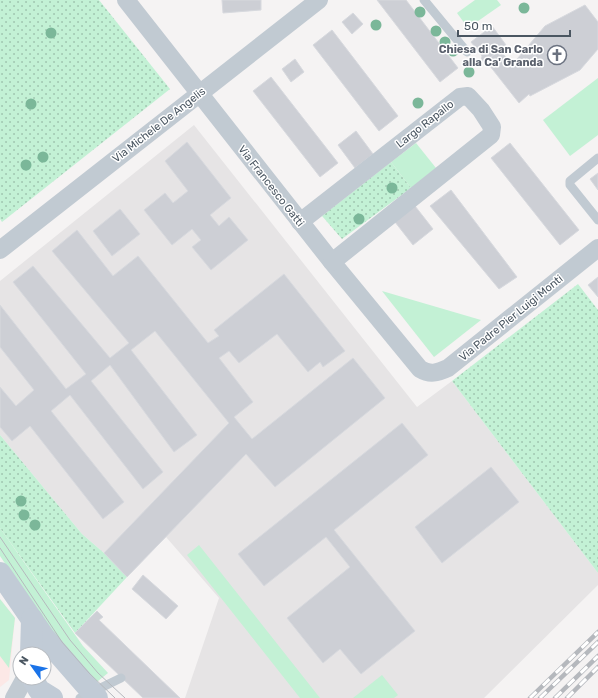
<svg xmlns="http://www.w3.org/2000/svg" width="598" height="698" font-family="Rubik,sans-serif">
  <defs>
    <pattern id="park-dots" width="8" height="8" patternUnits="userSpaceOnUse"><rect width="8" height="8" fill="#c3f1d5"/><path d="M2 2h.1M6 6h.1" fill="none" stroke="#a0c6b0" stroke-width="1.8" stroke-linecap="round"/></pattern>
  </defs>
  <rect width="100%" height="100%" fill="#f5f3f3"/>
  <path fill="#e6e4e5" d="M 194,125 L 417,407 L 452,381 L 598,573 L 598,585 L 484,698 L 185,698 L 219,598 L 166,537 L 127,577 L 104,553 L 82,534 L 0,435 L 0,281 Z"/>
  <path fill="#fce8e6" d="M 0,599 L 15,618 L 9,680 L 0,687 Z"/>
  <g fill="#c3f1d5">
    <path d="M 475,0 L 497,0 L 501,5 L 468,28 L 457,13 Z"/>
    <path d="M 598,78 L 598,135 L 570,156 L 543,120 Z"/>
    <path d="M 416,143 L 436,168 L 411,188 L 391,162 Z"/>
    <path d="M 382,291 L 481,320 L 434,357 Z"/>
    <path d="M 0,528 L 83,646 L 108,673 L 93,685 L 68,657 L 0,556 Z"/>
    <path d="M 199,545 L 320,698 L 300,698 L 187,555 Z"/>
    <path d="M 0,599 L 15,618 L 9,668 L 0,656 Z"/>
    <path d="M 382,675 L 398,695 L 394,698 L 353,698 Z"/>
  </g>
  <g fill="url(#park-dots)">
    <path d="M 0,0 L 99,0 L 170,89 L 2,222 L 0,219 Z"/>
    <path d="M 391,162 L 411,188 L 342,239 L 322,216 Z"/>
    <path d="M 578,284 L 598,310 L 598,573 L 452,381 Z"/>
    <path d="M 0,435 L 82,534 L 104,553 L 127,577 L 75,633 L 0,528 Z"/>
  </g>
  <g fill="#cdcfd5" stroke="#d7d9de">
    <path d="M 222,0 L 261,0 L 261,10 L 223,13 Z"/>
    <path d="M 377,0 L 406,0 L 458,68 L 440,82 Z"/>
    <path d="M 585,5 L 598,22 L 598,49 L 580,70 L 530,96 L 529,94 L 519,103 L 486,61 L 500,50 L 512,65 L 545,26 Z"/>
    <path d="M 353,13 L 363,24 L 352,34 L 342,22 Z"/>
    <path d="M 492,26 L 506,45 L 486,61 L 481,61 L 482,56 L 471,42 Z"/>
    <path d="M 332,30 L 398,116 L 379,131 L 313,45 Z"/>
    <path d="M 295,59 L 304,72 L 291,82 L 282,69 Z"/>
    <path d="M 271,77 L 338,163 L 320,177 L 253,91 Z"/>
    <path d="M 356,131 L 373,154 L 355,168 L 338,145 Z"/>
    <path d="M 187,142 L 231,198 L 210,215 L 219,226 L 229,217 L 248,240 L 211,270 L 192,247 L 201,240 L 192,229 L 172,245 L 144,210 L 165,193 L 173,203 L 188,191 L 165,161 Z"/>
    <path d="M 510,143 L 579,230 L 560,245 L 491,158 Z"/>
    <path d="M 598,173 L 598,190 L 590,179 Z"/>
    <path d="M 451,190 L 517,277 L 499,289 L 430,206 Z"/>
    <path d="M 415,206 L 433,229 L 413,245 L 395,222 Z"/>
    <path d="M 120,209 L 140,234 L 112,256 L 93,231 Z"/>
    <path d="M 77,230 L 113,276 L 138,256 L 208,343 L 219,336 L 214,330 L 284,274 L 345,351 L 323,367 L 320,362 L 308,372 L 277,334 L 239,363 L 229,351 L 219,358 L 253,402 L 234,417 L 252,439 L 353,358 L 385,398 L 275,487 L 246,454 L 127,577 L 104,553 L 229,423 L 155,331 L 131,350 L 197,435 L 174,452 L 110,365 L 91,381 L 163,472 L 143,489 L 70,395 L 51,411 L 124,502 L 103,519 L 30,426 L 12,441 L 0,427 L 0,387 L 16,406 L 34,390 L 0,347 L 0,305 L 66,389 L 86,374 L 13,282 L 33,266 L 110,358 L 129,343 L 52,251 Z"/>
    <path d="M 598,277 L 598,297 L 588,285 Z"/>
    <path d="M 402,423 L 428,455 L 334,530 L 415,631 L 361,674 L 340,649 L 323,663 L 287,618 L 350,567 L 326,537 L 264,586 L 238,554 Z"/>
    <path d="M 491,467 L 519,502 L 442,563 L 415,527 Z"/>
    <path d="M 143,575 L 178,606 L 166,619 L 132,589 Z"/>
    <path d="M 97,611 L 103,617 L 99,620 L 180,698 L 143,698 L 75,633 Z"/>
  </g>
  <g fill="none" stroke-linecap="round" stroke-linejoin="round">
    <g stroke="#c1cad2" stroke-width="9">
      <path d="M 424,0 L 467,52"/>
      <path d="M 598,158 L 570,181 L 570,185 L 598,220"/>
      <path d="M 80,698 L 121,678"/>
    </g>
    <g stroke="#c1cad2" stroke-width="18">
      <path d="M 126,0 L 332,262 L 420,369 C 430,375 437,373 448,368 L 598,248"/>
      <path d="M 300,222 L 460,97 L 468,96 L 481,110 L 492,127 L 491,135 L 332,262"/>
      <path d="M 0,250 L 319,0"/>
      <path d="M 14,698 L 25,678"/>
    </g>
    <g stroke="#c1cbd6" stroke-width="22">
      <path d="M 0,573 L 44,637 L 97,698"/>
      <path d="M 31,654 L 32,619"/>
      <path d="M 32,678 L 39,690 L 52,698"/>
    </g>
    <g stroke="#b5b8bd" stroke-width="1">
      <path d="M 0,537 L 70,640 L 98,673 L 125,698"/>
      <path d="M 0,548 L 62,642 L 89,673 L 115,698"/>
    </g>
    <g stroke="#b5b8bd" stroke-width="4.5">
      <g id="rail">
        <path d="M 530,698 L 598,632"/>
        <path d="M 540,698 L 598,642"/>
        <path d="M 555,698 L 598,656"/>
        <path d="M 567,698 L 598,667"/>
      </g>
    </g>
    <use href="#rail" stroke="#fff" stroke-width="3" stroke-dasharray="9" stroke-linecap="butt"/>
  </g>
  <g fill="#7bb799">
    <circle cx="524" cy="8" r="5.5"/>
    <circle cx="420" cy="12" r="5.5"/>
    <circle cx="376" cy="25" r="5.5"/>
    <circle cx="436" cy="31" r="5.5"/>
    <circle cx="51" cy="33" r="5.5"/>
    <circle cx="445" cy="42" r="5.5"/>
    <circle cx="453" cy="51" r="5.5"/>
    <circle cx="469" cy="72" r="5.5"/>
    <circle cx="418" cy="103" r="5.5"/>
    <circle cx="31" cy="104" r="5.5"/>
    <circle cx="43" cy="157" r="5.5"/>
    <circle cx="26" cy="165" r="5.5"/>
    <circle cx="392" cy="188" r="5.5"/>
    <circle cx="359" cy="219" r="5.5"/>
    <circle cx="21" cy="501" r="5.5"/>
    <circle cx="24" cy="515" r="5.5"/>
    <circle cx="35" cy="525" r="5.5"/>
  </g>
  <defs>
    <g id="church-ring" transform="scale(1)"><circle r="9.5" fill="#fff" stroke="#6b7280" stroke-width="1.5"/><path d="M-1.2-6h2.4v3.5h3.3v2.4h-3.3V6h-2.4V-.1h-3.3v-2.4h3.3Z" fill="#6b7280"/></g>
  </defs>
  <g fill-rule="evenodd">
    <use href="#church-ring" x="557" y="55"/>
  </g>
  <g text-anchor="middle" dominant-baseline="central" stroke-width="3" stroke-linejoin="round" paint-order="stroke">
    <g font-size="11" font-weight="bold" fill="#5b616d" stroke="#fff" text-anchor="end">
      <text x="543" y="49">Chiesa di San Carlo<tspan x="543" dy="13">alla Ca' Granda</tspan></text>
    </g>
    <g font-size="11" fill="#4a5661" stroke="#fff">
      <text transform="translate(425 124) rotate(-38)">Largo Rapallo</text>
      <text transform="translate(159 125) rotate(-38)">Via Michele De Angelis</text>
      <text transform="translate(271 186) rotate(52)">Via Francesco Gatti</text>
      <text transform="translate(511 318) rotate(-39)">Via Padre Pier Luigi Monti</text>
    </g>
  </g>
  <g transform="translate(32 666) rotate(303)"><circle r="19" fill="#ffffff" stroke="#b7bbc0"/>
  <path d="M0-3L7 15L0 10L-7 15Z" fill="#1a73e8"/>
  <text y="-6" font-size="11" font-weight="bold" text-anchor="middle" fill="#4a5661">N</text>
  </g>
  <path d="M458 30v6h112v-6" fill="none" stroke="#4a5661" stroke-width="2"/>
  <text x="464" y="30" font-size="12" fill="#4a5661" stroke="#ffffff" stroke-width="3" paint-order="stroke">50 m</text>
</svg>
